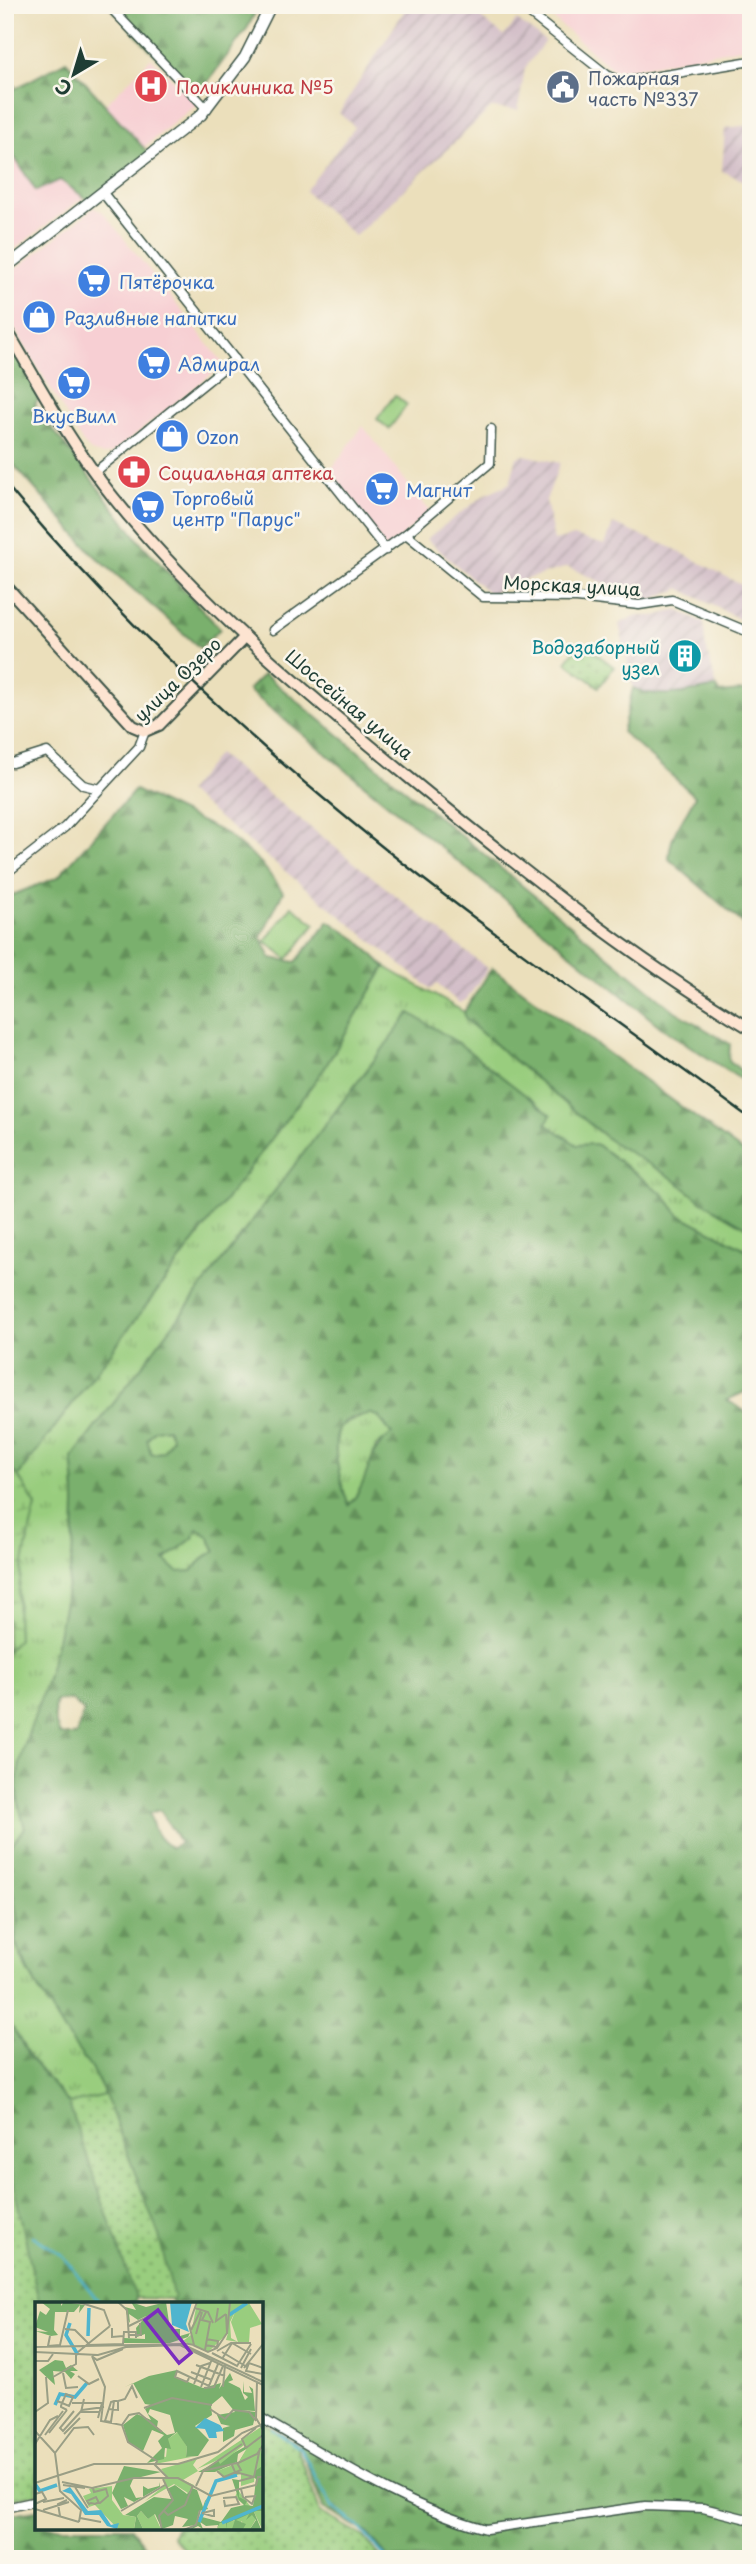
<svg xmlns="http://www.w3.org/2000/svg" width="756" height="2564" font-family="'Playpen Sans',sans-serif">
  <defs>
    <pattern id="industrial-furrows" width="10" height="10" patternUnits="userSpaceOnUse" patternTransform="scale(1.75)"><rect width="10" height="10" fill="#d2bdc7"/><path d="M-1 1l2-2M0 10L10 0M9 11l2-2" fill="none" stroke="#aa9ba2"/></pattern>
    <pattern id="grass-tufts" width="24" height="20" patternUnits="userSpaceOnUse" patternTransform="scale(1.75)"><rect width="24" height="20" fill="#99cd7e"/><path d="M3 7l-1-3M5 7V3M7 7l1-3M15 17l-1-3M17 17v-4M19 17l1-3" fill="none" stroke="#7ca868"/></pattern>
    <pattern id="forest-firs" width="22" height="20" patternUnits="userSpaceOnUse" patternTransform="scale(1.75)"><rect width="22" height="20" fill="#7ab06d"/><path d="M5 1l3.5 6h-7zM16 11l3.5 6h-7z" fill="#63905a"/></pattern>
    <pattern id="wetland-marsh" width="20" height="14" patternUnits="userSpaceOnUse" patternTransform="scale(1.75)"><rect width="20" height="14" fill="#99cd7e"/><path d="M1 5h8M5 5V1M11 12h8M15 12V8" fill="none" stroke="#7ca868"/></pattern>
    <pattern id="park-dots" width="8" height="8" patternUnits="userSpaceOnUse" patternTransform="scale(1.75)"><rect width="8" height="8" fill="#99cd7e"/><path d="M2 2h.1M6 6h.1" fill="none" stroke="#7ca868" stroke-width="1.8" stroke-linecap="round"/></pattern>
  </defs>
  <rect width="100%" height="100%" fill="#fbf7ec"/>
  <filter id="ink" filterUnits="userSpaceOnUse"><feTurbulence type="fractalNoise" baseFrequency=".0143" numOctaves="2"/><feDisplacementMap in="SourceGraphic" scale="14" xChannelSelector="R" yChannelSelector="G"/><feConvolveMatrix kernelMatrix="1 2 1 2 8 2 1 2 1" color-interpolation-filters="sRGB"/></filter>
  <filter id="wash" filterUnits="userSpaceOnUse"><feTurbulence type="fractalNoise" baseFrequency=".00686" numOctaves="4" result="noise"/><feDisplacementMap in="SourceGraphic" scale="28" xChannelSelector="R" yChannelSelector="G"/><feGaussianBlur stdDeviation="1.57" result="paint"/><feColorMatrix in="noise" values="0 0 0 0 0 0 0 0 0 0 0 0 0 0 0 0 0 1.4 0 .05"/><feComposite in="paint" operator="in"/></filter>
  <g filter="url(#wash)">
    <rect width="100%" height="100%" fill="#ebdfbb"/>
    <g fill="#f7cfd3">
      <path d="M 537,5 L 751,5 L 751,46 L 616,72 Z"/>
      <path d="M 151,58 L 197,104 L 144,147 L 104,106 Z"/>
      <path d="M 5,142 L 36,190 L 60,180 L 84,197 L 5,256 Z"/>
      <path d="M 94,208 L 103,212 L 224,364 L 112,453 L 103,455 L 91,451 L 83,443 L 5,313 L 5,277 Z"/>
      <path d="M 363,426 L 430,512 L 386,550 L 327,475 Z"/>
    </g>
    <g fill="url(#industrial-furrows)">
      <path d="M 408,5 L 465,5 L 504,36 L 517,20 L 545,41 L 525,68 L 518,110 L 491,108 L 355,236 L 305,191 L 355,127 L 339,113 Z"/>
      <path d="M 751,125 L 751,184 L 722,171 L 725,128 Z"/>
      <path d="M 525,455 L 560,463 L 546,500 L 554,541 L 574,536 L 605,545 L 613,524 L 673,548 L 751,590 L 751,625 L 679,588 L 675,592 L 668,592 L 653,600 L 640,600 L 568,567 L 505,585 L 491,595 L 426,539 L 486,494 L 510,483 L 517,457 Z"/>
      <path d="M 677,610 L 704,623 L 705,643 L 717,687 L 680,694 L 649,695 L 633,688 L 619,624 L 635,616 L 655,616 Z"/>
      <path d="M 218,754 L 488,969 L 466,1000 L 459,1003 L 437,984 L 431,989 L 187,792 Z"/>
    </g>
    <g fill="url(#grass-tufts)" stroke="#5c8559" stroke-width="2">
      <path d="M 385,967 L 464,1012 L 467,1020 L 499,1048 L 609,1140 L 672,1178 L 701,1201 L 751,1230 L 751,1252 L 678,1214 L 664,1195 L 596,1144 L 577,1145 L 546,1124 L 550,1115 L 461,1045 L 410,1013 L 72,1458 C 82,1529 66,1609 47,1679 C 39,1707 14,1764 17,1792 C 18,1804 22,1816 25,1828 L 5,1852 L 5,1648 L 7,1650 L 18,1639 C 14,1592 25,1551 36,1506 L 18,1476 L 324,1069 Z"/>
      <path d="M 370,1413 L 379,1418 L 392,1434 L 376,1446 L 364,1486 L 349,1505 C 339,1483 330,1450 340,1426 Z"/>
      <path d="M 167,1428 L 172,1437 L 163,1452 L 151,1454 L 147,1439 L 155,1430 Z"/>
      <path d="M 196,1529 L 208,1536 L 216,1551 L 206,1556 L 192,1571 L 178,1573 L 164,1560 L 193,1538 Z"/>
      <path d="M 5,1855 C 9,1876 16,1898 17,1919 C 18,1928 13,1937 16,1945 C 37,2000 81,2042 105,2095 L 69,2104 L 30,2058 L 5,2014 Z"/>
    </g>
    <g fill="url(#forest-firs)" stroke="#4c7650" stroke-width="2" fill-rule="evenodd">
      <path d="M 108,5 L 259,5 L 248,27 L 196,98 Z"/>
      <path d="M 66,61 L 150,155 L 91,202 L 60,180 L 36,191 L 5,142 L 5,94 Z"/>
      <path d="M 5,327 L 44,391 L 35,404 L 39,416 L 44,418 L 141,543 L 220,629 L 200,648 L 93,554 L 5,455 Z"/>
      <path d="M 264,674 L 675,1011 L 730,1044 L 729,1060 L 740,1070 L 751,1074 L 751,1086 L 662,1028 L 248,690 Z"/>
      <path d="M 717,687 L 719,693 L 751,690 L 751,930 L 669,859 C 670,831 684,821 695,796 L 622,732 L 633,688 C 660,700 688,692 717,687 Z"/>
      <path d="M 135,790 L 225,833 L 261,863 L 283,892 L 261,937 L 271,958 L 296,962 L 329,921 L 358,940 L 385,967 L 324,1069 L 18,1476 L 5,1465 L 5,898 L 58,877 Z"/>
      <path d="M 492,968 L 751,1158 L 751,1230 L 701,1201 L 672,1178 L 609,1140 L 466,1020 L 464,1012 Z"/>
      <path d="M 410,1013 L 461,1045 L 551,1115 L 546,1124 L 577,1145 L 596,1144 L 664,1195 L 678,1214 L 751,1252 L 751,1389 L 727,1400 L 751,1415 L 751,2559 L 389,2559 L 367,2533 L 323,2508 L 294,2430 L 261,2412 L 261,2303 L 172,2303 L 159,2236 L 105,2095 L 94,2073 L 65,2032 L 35,1983 L 15,1942 L 18,1921 L 5,1852 L 25,1828 C 22,1816 18,1804 17,1792 C 14,1764 39,1707 47,1679 C 66,1609 82,1529 72,1458 ZM 370,1413 L 379,1417 L 392,1434 C 363,1454 373,1478 349,1505 C 342,1489 329,1443 340,1427 C 346,1418 360,1416 370,1413 ZM 167,1428 L 172,1438 L 163,1452 L 151,1454 L 147,1439 L 155,1430 ZM 197,1529 L 208,1536 L 216,1551 L 206,1556 L 192,1571 L 178,1572 L 165,1560 L 193,1538 ZM 72,1700 L 84,1712 L 76,1735 L 60,1735 C 55,1724 52,1712 56,1701 ZM 160,1810 L 180,1842 L 172,1848 C 156,1839 154,1830 149,1813 Z"/>
      <path d="M 5,2014 L 30,2058 L 69,2104 L 136,2298 L 135,2303 L 39,2303 L 5,2144 Z"/>
      <path d="M 37,2510 L 37,2527 L 130,2527 L 155,2559 L 5,2559 L 5,2515 Z"/>
    </g>
    <path fill="url(#wetland-marsh)" stroke="#5c8559" stroke-width="2" d="M 5,1466 L 18,1476 L 36,1506 C 25,1551 14,1591 18,1639 L 7,1651 Z"/>
    <g fill="url(#park-dots)" stroke="#5c8559" stroke-width="2">
      <path d="M 581,642 L 614,667 L 599,687 L 566,662 Z"/>
      <path d="M 105,2095 L 159,2236 L 174,2299 L 136,2298 L 69,2104 Z"/>
      <path d="M 5,2144 L 39,2303 L 37,2494 L 5,2500 Z"/>
      <path d="M 261,2421 L 295,2442 L 320,2512 L 364,2537 L 382,2559 L 193,2559 L 172,2536 L 176,2527 L 261,2527 Z"/>
    </g>
    <g fill="#99cd7e" stroke="#5c8559" stroke-width="2">
      <path d="M 395,395 L 407,405 L 389,429 L 377,419 Z"/>
      <path d="M 292,906 L 315,924 L 288,959 L 265,941 Z"/>
    </g>
    <g fill="none" stroke-linecap="round" stroke-linejoin="round">
      <g stroke="#4fb5ce" stroke-width="2.5">
        <path d="M 33,2236 L 62,2255 L 100,2303"/>
        <path d="M 271,2428 L 300,2448 L 332,2507 L 358,2526 L 387,2559"/>
      </g>
    </g>
  </g>
  <g filter="url(#ink)">
    <g fill="none" stroke-linecap="round" stroke-linejoin="round">
      <g stroke="#3e5548" stroke-width="11">
        <g id="minor">
          <path d="M 108,5 L 207,109"/>
          <path d="M 519,5 L 607,75 L 622,82 L 751,61"/>
          <path d="M 5,84 L 8,88"/>
          <path d="M 103,193 L 386,550"/>
          <path d="M 95,472 L 235,359"/>
          <path d="M 406,534 L 483,597 L 577,598 L 639,605 L 672,600 L 751,633"/>
          <path d="M 273,630 L 406,534 L 490,463 L 491,429"/>
          <path d="M 5,762 L 12,763 L 47,752 L 83,785 L 100,789 L 139,747 L 145,731"/>
          <path d="M 5,874 L 65,827 L 100,789"/>
          <path d="M 261,2418 C 333,2459 405,2507 486,2529 L 645,2506 L 703,2508 L 751,2520"/>
          <path d="M 5,2508 L 37,2501"/>
        </g>
      </g>
      <g stroke="#3e5548" stroke-width="13">
        <path id="tertiary" d="M 5,268 L 201,115 L 245,57 L 271,5"/>
      </g>
      <g stroke="#3e5548" stroke-width="14">
        <g id="secondary">
          <path d="M 5,327 C 39,384 71,445 113,497 C 198,603 302,689 407,776 C 518,867 628,955 751,1029"/>
          <path d="M 5,585 L 133,726 L 145,731 L 159,725 L 244,638"/>
        </g>
      </g>
      <use href="#minor" stroke="#fff" stroke-width="8"/>
      <use href="#tertiary" stroke="#fff" stroke-width="10"/>
      <use href="#secondary" stroke="#fde4d1" stroke-width="10"/>
      <path stroke="#1f3d34" stroke-width="2.5" d="M 5,483 C 103,601 218,711 336,809 C 468,919 612,1017 751,1119"/>
    </g>
  </g>
  <defs>
    <g id="hospital-disc" transform="scale(1.75)"><circle r="9.5" fill="#e0444e" stroke="#fbf7ec"/><path d="M-5-5h3v3.5h4V-5h3V5h-3V1.5h-4V5h-3Z" fill="#fff"/></g>
    <g id="civic-disc" transform="scale(1.75)"><circle r="9.5" fill="#5c6f8a" stroke="#fbf7ec"/><path d="M-.6-6.5H3V-4.5H.6V-3L4-1V1h2V6H-6V1h2V-1L-.6-3ZM-1.2 2.5V6h2.4V2.5Z" fill="#fff"/></g>
    <g id="supermarket-disc" transform="scale(1.75)"><circle r="9.5" fill="#3f7fe0" stroke="#fbf7ec"/><path d="M-6-5.5h2.5l.6 2H6L4.5 2H-2.5L-4.4-4H-6ZM-1.5 3.2a1.3 1.3 0 1 0 .1 0ZM3 3.2a1.3 1.3 0 1 0 .1 0Z" fill="#fff"/></g>
    <g id="shop-disc" transform="scale(1.75)"><circle r="9.5" fill="#3f7fe0" stroke="#fbf7ec"/><path d="M-5-2.5h2.3a2.7 3.5 0 0 1 5.4 0H5L5.5 6h-11ZM-1.5-2.5h3a1.5 2.3 0 0 0-3 0Z" fill="#fff"/></g>
    <g id="pharmacy-disc" transform="scale(1.75)"><circle r="9.5" fill="#e0444e" stroke="#fbf7ec"/><path d="M-2-6h4v4h4v4h-4v4h-4v-4h-4v-4h4Z" fill="#fff"/></g>
    <g id="building-disc" transform="scale(1.75)"><circle r="9.5" fill="#0f9aa8" stroke="#fbf7ec"/><path d="M-4-6H4V6H1V3H-1V6H-4ZM-2.5-4.3h1.7v1.8h-1.7ZM.8-4.3h1.7v1.8H.8ZM-2.5-1h1.7V.8h-1.7ZM.8-1h1.7V.8H.8Z" fill="#fff"/></g>
  </defs>
  <g fill-rule="evenodd">
    <use href="#hospital-disc" x="151" y="86"/>
    <use href="#civic-disc" x="563" y="87"/>
    <use href="#supermarket-disc" x="94" y="281"/>
    <use href="#shop-disc" x="39" y="317"/>
    <use href="#supermarket-disc" x="154" y="363"/>
    <use href="#supermarket-disc" x="74" y="383"/>
    <use href="#shop-disc" x="172" y="436"/>
    <use href="#pharmacy-disc" x="134" y="472"/>
    <use href="#supermarket-disc" x="382" y="489"/>
    <use href="#supermarket-disc" x="148" y="507"/>
    <use href="#building-disc" x="685" y="656"/>
  </g>
  <g text-anchor="middle" dominant-baseline="central" stroke-width="5" stroke-linejoin="round" paint-order="stroke">
    <g font-size="18" fill="#4e5e75" stroke="#fbf7ec" text-anchor="start">
      <text x="588" y="77">Пожарная<tspan x="588" dy="21">часть №337</tspan></text>
    </g>
    <g font-size="18" fill="#be3a42" stroke="#fbf7ec" text-anchor="start">
      <text x="176" y="86">Поликлиника №5</text>
      <text x="158" y="472">Социальная аптека</text>
    </g>
    <g font-size="18" fill="#366cbe" stroke="#fbf7ec" text-anchor="start">
      <text x="119" y="281">Пятёрочка</text>
      <text x="64" y="317">Разливные напитки</text>
      <text x="178" y="363">Адмирал</text>
      <text x="74" y="415" text-anchor="middle">ВкусВилл</text>
      <text x="196" y="436">Ozon</text>
      <text x="406" y="489">Магнит</text>
      <text x="172" y="497">Торговый<tspan x="172" dy="21">центр "Парус"</tspan></text>
    </g>
    <g font-size="18" fill="#1f3d34" stroke="#fbf7ec">
      <text transform="translate(572 585) rotate(3)">Морская улица</text>
      <text transform="translate(177 679) rotate(-44)">улица Озеро</text>
      <text transform="translate(350 704) rotate(40)">Шоссейная улица</text>
    </g>
    <g font-size="18" fill="#0d838f" stroke="#fbf7ec" text-anchor="end">
      <text x="660" y="646">Водозаборный<tspan x="660" dy="21">узел</tspan></text>
    </g>
  </g>
  <g transform="translate(35 2302)">
    <rect width="228" height="228" fill="#ebdfbb"/>
    <path d="M 214,1 L 227,22 L 215,26 L 214,40 L 203,40 L 196,20 L 200,10 ZM 143,130 L 152,145 L 151,155 L 156,155 L 120,162 L 125,154 L 131,155 L 133,137 ZM 162,157 L 158,163 L 163,169 L 148,178 L 159,183 L 153,191 L 139,182 L 110,199 L 130,183 L 129,177 L 133,176 L 126,167 ZM 203,188 L 218,208 L 227,203 L 227,227 L 219,210 L 211,216 L 217,212 L 221,217 L 215,227 L 208,227 L 207,219 L 200,227 L 182,228 L 185,220 L 199,219 L 205,210 L 218,210 L 200,195 ZM 106,209 L 113,217 L 119,212 L 126,227 L 108,227 L 102,214 Z" fill="#99cd7e"/>
    <path d="M 6,0 L 26,0 L 26,4 L 29,0 L 50,3 L 44,11 L 45,3 L 39,10 L 20,10 L 19,28 L 23,33 L 16,34 L 0,29 L 13,30 L 0,25 L 5,9 L 11,13 L 15,7 ZM 96,0 L 111,5 L 131,0 L 135,27 L 145,27 L 145,34 L 155,31 L 153,35 L 135,41 L 89,41 L 89,36 L 110,37 L 110,32 L 102,35 L 101,26 L 111,14 L 103,18 L 94,12 L 95,21 L 93,18 L 90,5 L 101,8 ZM 20,58 L 28,59 L 31,66 L 36,63 L 43,69 L 35,69 L 40,72 L 36,77 L 30,70 L 18,69 L 20,83 L 4,68 ZM 142,68 L 141,75 L 168,86 L 186,81 L 184,87 L 195,71 L 198,78 L 193,80 L 205,86 L 210,98 L 213,95 L 208,91 L 208,79 L 209,90 L 217,91 L 214,84 L 218,87 L 220,109 L 204,108 L 221,110 L 218,123 L 200,128 L 199,134 L 188,140 L 188,126 L 195,124 L 186,122 L 182,113 L 200,110 L 187,94 L 176,103 L 177,113 L 160,124 L 174,138 L 163,154 L 151,155 L 152,145 L 142,130 L 133,137 L 136,147 L 130,146 L 129,157 L 112,161 L 127,146 L 123,139 L 129,133 L 117,128 L 108,149 L 93,140 L 88,123 L 102,112 L 116,118 L 110,107 L 116,103 L 110,102 L 98,81 L 90,85 L 114,74 ZM 115,107 L 135,113 L 140,131 L 132,133 L 122,125 L 123,119 L 113,112 ZM 217,141 L 222,152 L 205,158 L 213,146 L 203,152 L 202,160 L 180,170 L 163,170 ZM 227,148 L 227,209 L 221,209 L 227,220 L 221,209 L 219,210 L 226,227 L 215,227 L 221,218 L 217,213 L 211,218 L 214,212 L 201,218 L 211,222 L 208,227 L 197,227 L 200,218 L 192,221 L 192,227 L 191,221 L 185,221 L 182,227 L 183,223 L 171,224 L 165,220 L 168,227 L 163,224 L 155,228 L 167,215 L 186,220 L 196,206 L 209,203 L 204,198 L 197,177 L 204,178 L 204,195 L 212,199 L 210,203 L 218,204 L 221,177 L 212,170 L 225,157 ZM 89,164 L 126,170 L 98,177 L 95,184 L 101,196 L 108,195 L 108,184 L 113,187 L 124,184 L 124,180 L 125,185 L 99,200 L 89,195 L 93,204 L 86,207 L 77,191 ZM 140,183 L 152,192 L 157,186 L 162,188 L 168,205 L 170,199 L 173,195 L 170,201 L 173,207 L 164,209 L 161,223 L 147,225 L 153,217 L 140,214 L 138,223 L 127,227 L 120,212 L 113,217 L 106,209 L 102,214 L 108,227 L 99,227 L 101,215 L 90,213 L 119,195 L 136,197 L 132,187 Z" fill="#7ab06d" fill-rule="evenodd"/>
    <path d="M 162,0 L 213,0 L 201,8 L 195,20 L 196,36 L 203,40 L 191,38 L 193,31 L 173,50 L 148,39 L 156,33 ZM 226,125 L 226,165 L 220,169 L 219,180 L 206,184 L 206,172 L 190,176 L 182,169 L 203,161 L 212,146 L 209,143 L 185,162 L 183,158 L 162,167 ZM 77,184 L 77,198 L 88,213 L 101,215 L 99,227 L 83,227 L 60,203 L 54,205 L 48,194 L 56,191 L 54,187 Z" fill="#99cd7e"/>
    <path d="M 135,0 L 157,0 L 151,22 L 154,30 L 137,23 ZM 170,116 L 185,123 L 189,129 L 181,130 L 182,136 L 174,136 L 170,127 L 160,126 ZM 35,185 L 53,209 L 66,208 L 76,223 L 84,221 L 82,227 L 72,224 L 64,213 L 50,213 L 36,192 L 27,189 Z" fill="#4fb5ce"/>
    <path fill="none" stroke="#4fb5ce" stroke-width="3.5" d="M 194,13 L 212,1M 35,21 L 31,33 L 43,53M 53,34 L 54,6M 20,103 L 25,92 L 40,95 L 52,81M 0,182 L 5,189 L 22,183M 164,220 L 181,179 L 202,173M 187,221 L 228,204"/>
    <path fill="none" stroke="#999e85" stroke-width="2" d="M 43,0 L 69,8 L 75,24M 83,0 L 92,8 L 94,36M 160,6 L 173,10 L 178,21M 183,6 L 181,19 L 191,12M 94,24 L 124,9M 77,26 L 77,35 L 89,34M 30,27 L 40,28 L 53,41M 156,28 L 166,8M 161,32 L 167,10M 192,32 L 195,0M 94,33 L 106,33 L 105,21M 15,34 L 13,44 L 25,43 L 33,8M 148,41 L 159,43 L 154,22 L 162,0M 53,43 L 88,42 L 89,30 L 101,30 L 101,36M 158,43 L 173,50 L 182,46 L 192,31 L 191,12M 170,43 L 182,45 L 183,39 L 171,37M 0,45 L 147,42 L 228,80M 170,48 L 175,20 L 167,18 L 171,10M 182,49 L 196,41 L 216,41M 0,50 L 63,53 L 91,45 L 145,43 L 228,83M 43,50 L 75,24M 187,50 L 212,65M 177,51 L 202,64 L 216,42M 57,54 L 70,85 L 66,119 L 87,123 L 93,140 L 122,159 L 120,163 L 133,176M 58,55 L 62,58 L 88,47M 187,57 L 197,41 L 216,52M 0,59 L 13,59 L 18,52M 161,63 L 190,74M 206,66 L 216,47M 209,66 L 228,42M 228,66 L 214,61 L 211,69 L 228,72M 156,70 L 177,78M 28,71 L 31,86 L 43,85M 43,74 L 54,82 L 64,77M 18,75 L 41,62 L 41,52M 154,76 L 152,80 L 140,75 L 142,69 L 174,84 L 183,62M 222,80 L 221,116 L 228,128M 159,82 L 166,64 L 175,61M 166,85 L 177,57M 188,85 L 190,63M 169,86 L 179,85 L 188,64M 49,97 L 46,110 L 65,110M 22,99 L 27,101 L 34,104 L 38,95 L 31,92 L 27,101 L 26,104 L 26,105 L 32,108M 79,99 L 76,120 L 70,119 L 76,100 L 79,99 L 82,99M 37,101 L 67,101 L 63,116M 109,106 L 137,96 L 177,103M 73,107 L 83,108 L 83,99 L 90,97 L 97,84 L 102,96M 175,107 L 190,117 L 198,108 L 214,110 L 221,119M 47,108 L 69,105M 39,109 L 25,126 L 28,129 L 47,108M 0,110 L 13,101 L 11,75M 87,123 L 94,113 L 104,111 L 127,130M 0,129 L 20,151 L 25,189 L 46,208 L 44,220M 14,131 L 32,108M 29,132 L 45,116M 10,133 L 28,109M 0,142 L 15,118 L 23,114M 211,146 L 207,137 L 221,126M 211,146 L 228,133M 20,151 L 39,126 L 53,125 L 59,133M 203,161 L 222,152 L 228,143M 197,163 L 200,170 L 219,175M 168,169 L 207,142M 204,179 L 219,175 L 225,146M 27,180 L 57,186 L 99,176 L 143,176 L 176,194 L 221,183 L 223,175 L 228,175M 0,181 L 59,162 L 143,162 L 183,150 L 207,131 L 228,122M 28,183 L 50,186M 161,184 L 168,169 L 202,161 L 206,168 L 189,175 L 182,169M 40,185 L 53,206M 58,186 L 59,190 L 71,187 L 73,194 L 65,201 L 62,201 L 60,202 L 56,201 L 54,202 L 52,199 L 61,195 L 64,201M 206,187 L 208,195 L 217,202 L 220,194 L 210,195M 0,192 L 7,190 L 11,197 L 0,202M 188,196 L 201,195 L 204,202 L 190,204 L 189,198M 8,200 L 29,196M 0,207 L 44,220M 8,208 L 34,200M 128,208 L 133,213 L 150,203 L 158,183M 86,209 L 130,183M 167,211 L 177,214 L 179,214 L 179,208 L 168,211M 25,214 L 23,202 L 32,198M 45,216 L 66,220M 127,228 L 124,214 L 138,198 L 128,177M 149,228 L 161,223 L 165,208"/>
    <path fill="#7b2cbf" fill-opacity="0.15" stroke="#7b2cbf" stroke-width="3.5" d="M 123,8 L 156,51 L 144,61 L 110,18 Z"/>
    <rect width="228" height="228" fill="none" stroke="#1f3d34" stroke-width="3.5"/>
  </g>
  <rect width="756" height="2564" fill="none" stroke="#fbf7ec" stroke-width="28"/>
  <g transform="translate(74 74) rotate(218)" stroke="#fbf7ec" stroke-width="5" paint-order="stroke">
  <path d="M0-5L12 26L0 18L-12 26Z" fill="#1f3d34"/>
  <text y="-10" font-size="19" font-weight="bold" text-anchor="middle" fill="#1f3d34">С</text>
  </g>
</svg>
